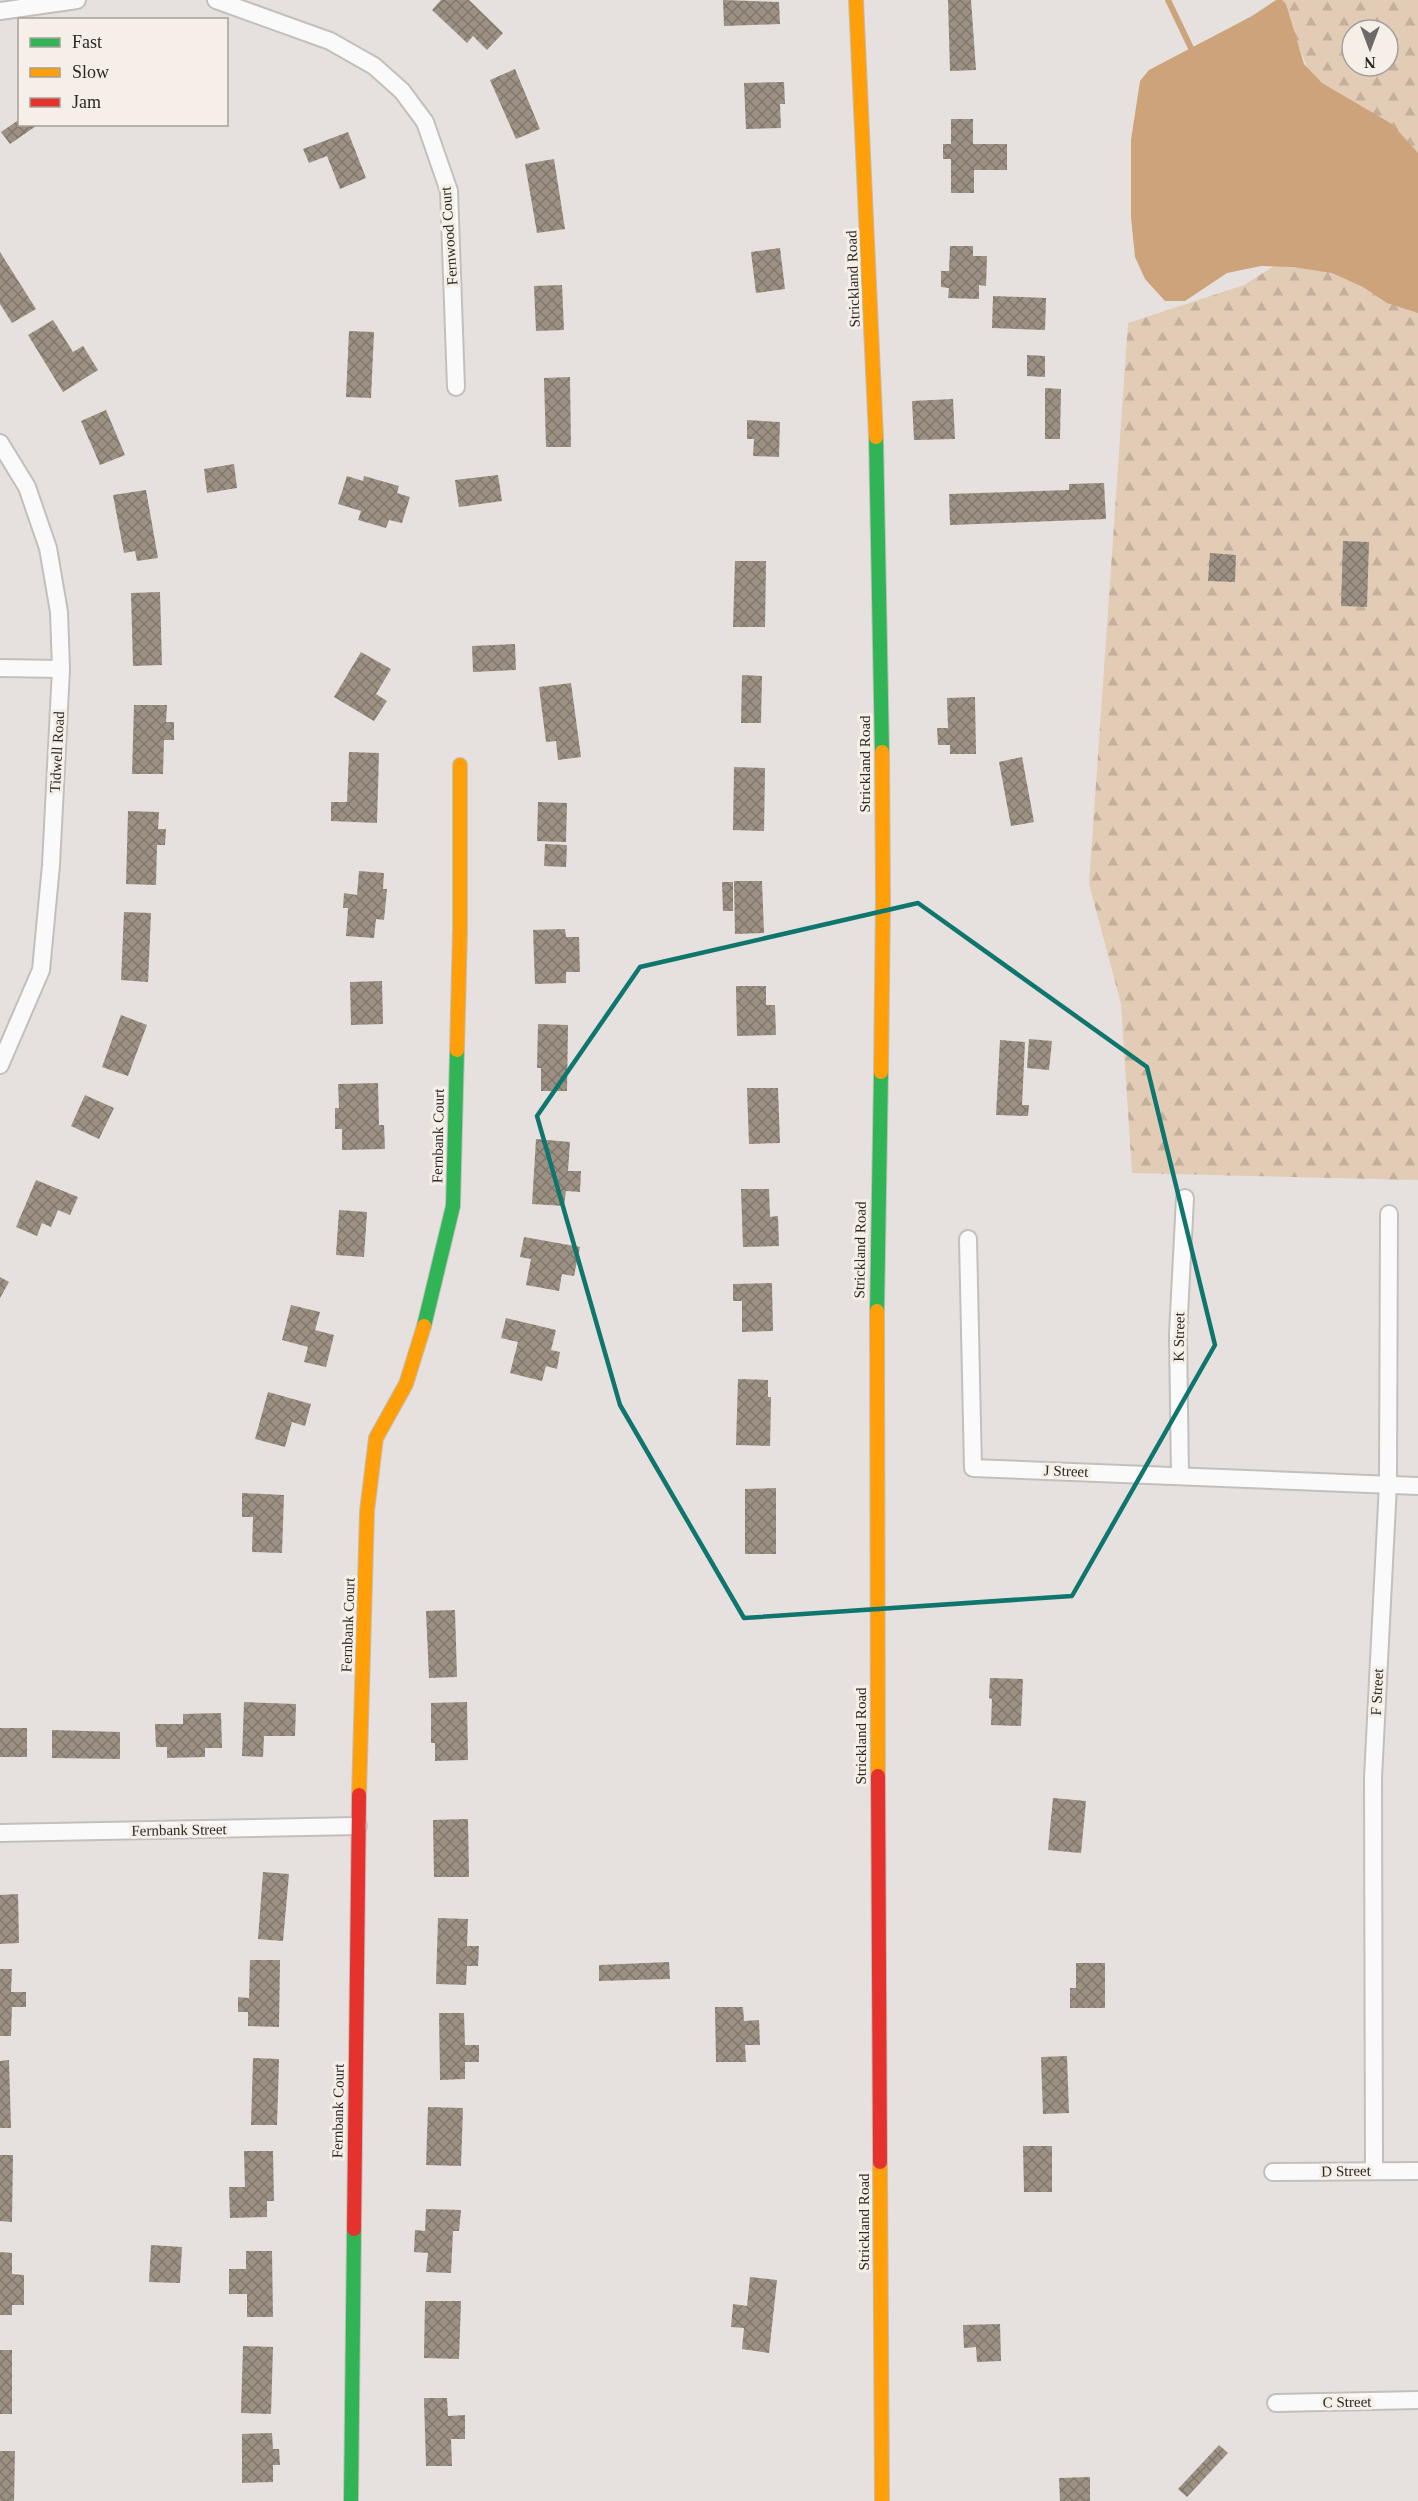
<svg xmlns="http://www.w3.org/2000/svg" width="1418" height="2501" font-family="'Times New Roman',serif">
  <defs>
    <pattern id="forest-firs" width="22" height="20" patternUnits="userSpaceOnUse" patternTransform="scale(1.5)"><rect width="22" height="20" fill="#e3ccb6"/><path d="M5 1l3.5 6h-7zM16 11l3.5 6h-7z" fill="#c3af9c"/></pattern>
    <pattern id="building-cross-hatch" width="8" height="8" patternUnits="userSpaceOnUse" patternTransform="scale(1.5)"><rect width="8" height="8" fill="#9d9184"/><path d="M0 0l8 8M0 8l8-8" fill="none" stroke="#80766c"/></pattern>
  </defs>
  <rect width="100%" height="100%" fill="#e6e1de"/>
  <path fill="url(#forest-firs)" fill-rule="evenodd" d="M 1280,0 L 1418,0 L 1418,1180 L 1132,1173 L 1121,1004 L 1089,884 L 1128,323 L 1244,285 L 1332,229 L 1322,104 ZM 1352,30 L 1388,30 L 1388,66 L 1352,66 Z"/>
  <path fill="#cca37b" d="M 1276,0 L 1282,0 L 1286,4 L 1304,64 L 1322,83 L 1392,124 L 1418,153 L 1418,313 L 1387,303 L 1363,287 L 1332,273 L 1293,267 L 1261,266 L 1227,273 L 1185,301 L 1165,301 L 1145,279 L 1135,257 L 1131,217 L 1131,140 L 1140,81 L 1149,70 L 1252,16 Z"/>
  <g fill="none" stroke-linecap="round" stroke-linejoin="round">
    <path stroke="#cca37b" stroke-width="6" d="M 1168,0 L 1191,48"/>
  </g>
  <g fill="url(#building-cross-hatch)">
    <path d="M 441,0 L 469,0 L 503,33 L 487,50 L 473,36 L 467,43 L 432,10 Z"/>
    <path d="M 723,0 L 779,2 L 780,24 L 724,26 Z"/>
    <path d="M 948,0 L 971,0 L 976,70 L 950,71 Z"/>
    <path d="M 515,69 L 540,129 L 516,139 L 490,80 Z"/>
    <path d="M 784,82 L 785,104 L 780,104 L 781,128 L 746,129 L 744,83 Z"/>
    <path d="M 20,119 L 20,124 L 39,124 L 10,144 L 1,132 Z"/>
    <path d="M 951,119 L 973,119 L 973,144 L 1007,144 L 1007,170 L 974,170 L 974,193 L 951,193 L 951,159 L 943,159 L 943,144 L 951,144 Z"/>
    <path d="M 348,132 L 366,178 L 340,189 L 327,156 L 309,163 L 303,149 Z"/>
    <path d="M 554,159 L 565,229 L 537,233 L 525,164 Z"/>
    <path d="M 950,246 L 973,246 L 973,256 L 987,256 L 986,286 L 979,285 L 979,299 L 948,298 L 949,288 L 941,287 L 941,271 L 949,271 Z"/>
    <path d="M 780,248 L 785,289 L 756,293 L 751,252 Z"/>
    <path d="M 0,252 L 36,309 L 12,323 L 0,304 Z"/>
    <path d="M 562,285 L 564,330 L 536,331 L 534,286 Z"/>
    <path d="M 993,296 L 1046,298 L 1045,330 L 992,328 Z"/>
    <path d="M 53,320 L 73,352 L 83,346 L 98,370 L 63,392 L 28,335 Z"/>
    <path d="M 349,331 L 374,332 L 371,398 L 346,397 Z"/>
    <path d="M 1027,355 L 1045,356 L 1045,377 L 1027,376 Z"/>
    <path d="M 570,377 L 571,447 L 546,447 L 544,378 Z"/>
    <path d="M 1045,388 L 1061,389 L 1060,439 L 1045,439 Z"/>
    <path d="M 953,399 L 955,439 L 914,440 L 912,401 Z"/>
    <path d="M 106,410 L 125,455 L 100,465 L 81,421 Z"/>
    <path d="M 747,420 L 780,422 L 779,457 L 753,456 L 754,439 L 747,439 Z"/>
    <path d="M 234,464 L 237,488 L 207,493 L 204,469 Z"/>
    <path d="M 498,475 L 502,501 L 459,507 L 455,480 Z"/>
    <path d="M 347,476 L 363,481 L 364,476 L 399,486 L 397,493 L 410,497 L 402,523 L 389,520 L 386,528 L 358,520 L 361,511 L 338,504 Z"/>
    <path d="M 1104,483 L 1106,519 L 950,525 L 949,494 L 1069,490 L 1069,484 Z"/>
    <path d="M 146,490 L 158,558 L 137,561 L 135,551 L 124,553 L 113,495 Z"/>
    <path d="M 1343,541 L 1369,542 L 1367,607 L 1341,606 Z"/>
    <path d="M 1210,553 L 1236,555 L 1235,582 L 1208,581 Z"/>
    <path d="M 735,561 L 766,561 L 765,627 L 733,627 Z"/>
    <path d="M 160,592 L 162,665 L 133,666 L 131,593 Z"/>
    <path d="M 515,644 L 516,670 L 473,672 L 472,646 Z"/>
    <path d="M 361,652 L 391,669 L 376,694 L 387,701 L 374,721 L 334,697 Z"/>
    <path d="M 742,675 L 762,676 L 761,723 L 741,723 Z"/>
    <path d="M 571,683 L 581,757 L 558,760 L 556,741 L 546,742 L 539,687 Z"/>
    <path d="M 975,697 L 976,754 L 950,754 L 950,745 L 938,745 L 937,728 L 948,728 L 947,698 Z"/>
    <path d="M 134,705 L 167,705 L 166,722 L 174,722 L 174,740 L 164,740 L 163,774 L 132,774 Z"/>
    <path d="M 349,752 L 379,753 L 377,823 L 331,821 L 331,802 L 347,802 Z"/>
    <path d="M 1022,757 L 1034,822 L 1011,826 L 999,762 Z"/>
    <path d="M 734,767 L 765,768 L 764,831 L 733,830 Z"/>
    <path d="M 538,802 L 567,803 L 566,842 L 537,841 Z"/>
    <path d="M 128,811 L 159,812 L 158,829 L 166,829 L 165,845 L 157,845 L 156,885 L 126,884 Z"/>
    <path d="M 545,844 L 567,845 L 566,867 L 544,866 Z"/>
    <path d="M 359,871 L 384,873 L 383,889 L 387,889 L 384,920 L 376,919 L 374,938 L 346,936 L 348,908 L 343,908 L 344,893 L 357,895 Z"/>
    <path d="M 734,881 L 762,881 L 764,933 L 735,934 Z"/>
    <path d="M 722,882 L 733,882 L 733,911 L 723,911 Z"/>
    <path d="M 124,912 L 151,913 L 148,982 L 121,980 Z"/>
    <path d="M 565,929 L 566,937 L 579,937 L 580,972 L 566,972 L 566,983 L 535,984 L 533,930 Z"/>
    <path d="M 382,981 L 383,1024 L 351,1025 L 350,982 Z"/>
    <path d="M 736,986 L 766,986 L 766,1005 L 775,1005 L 776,1035 L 737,1036 Z"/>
    <path d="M 121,1015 L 147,1025 L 128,1076 L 102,1067 Z"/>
    <path d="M 538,1024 L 568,1025 L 567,1091 L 541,1091 L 541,1068 L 537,1068 Z"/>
    <path d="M 1029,1039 L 1052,1041 L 1049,1070 L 1027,1068 Z"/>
    <path d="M 1000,1040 L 1025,1042 L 1022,1105 L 1029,1105 L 1028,1116 L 996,1115 Z"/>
    <path d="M 378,1083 L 379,1125 L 384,1125 L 385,1149 L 342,1150 L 342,1129 L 335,1129 L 335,1108 L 339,1108 L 338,1084 Z"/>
    <path d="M 747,1088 L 778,1088 L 780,1143 L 749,1144 Z"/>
    <path d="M 85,1095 L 114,1108 L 99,1139 L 71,1126 Z"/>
    <path d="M 536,1139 L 570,1142 L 568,1171 L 581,1171 L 580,1192 L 566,1191 L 564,1206 L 532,1204 Z"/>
    <path d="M 36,1180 L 78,1197 L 70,1215 L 58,1210 L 51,1227 L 42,1223 L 37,1236 L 16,1227 Z"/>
    <path d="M 741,1189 L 769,1189 L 770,1217 L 778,1216 L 779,1246 L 743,1247 Z"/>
    <path d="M 339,1210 L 367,1212 L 364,1257 L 336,1255 Z"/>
    <path d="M 524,1237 L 580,1247 L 574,1276 L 562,1274 L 559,1291 L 526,1285 L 531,1259 L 520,1257 Z"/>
    <path d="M 0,1277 L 9,1282 L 0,1298 Z"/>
    <path d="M 772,1283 L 773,1331 L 742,1332 L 742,1301 L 733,1301 L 733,1284 Z"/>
    <path d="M 291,1305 L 320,1312 L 315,1330 L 334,1335 L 326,1367 L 304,1362 L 308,1347 L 282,1340 Z"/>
    <path d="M 506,1318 L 556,1330 L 551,1350 L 560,1352 L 557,1369 L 546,1366 L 542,1381 L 510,1373 L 518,1342 L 501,1338 Z"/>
    <path d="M 738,1379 L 768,1380 L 768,1397 L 771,1397 L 770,1446 L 736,1445 Z"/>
    <path d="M 268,1392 L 311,1404 L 305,1426 L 292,1422 L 285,1447 L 255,1439 Z"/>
    <path d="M 776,1488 L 776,1554 L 745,1554 L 745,1489 Z"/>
    <path d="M 242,1493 L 284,1495 L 282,1553 L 252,1552 L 253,1517 L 242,1517 Z"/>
    <path d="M 455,1610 L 457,1677 L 429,1678 L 426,1611 Z"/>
    <path d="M 990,1678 L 1023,1679 L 1021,1726 L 991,1725 L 992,1699 L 989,1698 Z"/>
    <path d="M 244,1702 L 296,1704 L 295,1736 L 264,1736 L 263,1757 L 242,1756 Z"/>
    <path d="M 467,1702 L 468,1760 L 435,1761 L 435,1743 L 431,1743 L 431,1703 Z"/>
    <path d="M 221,1713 L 222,1748 L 205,1748 L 205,1757 L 167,1758 L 167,1747 L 156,1747 L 155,1724 L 183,1724 L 183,1714 Z"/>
    <rect x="0" y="1728" width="27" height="29"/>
    <path d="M 52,1730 L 120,1732 L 120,1759 L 52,1758 Z"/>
    <path d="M 1053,1798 L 1086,1801 L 1081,1853 L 1048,1850 Z"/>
    <path d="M 468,1819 L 469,1877 L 434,1877 L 433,1820 Z"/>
    <path d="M 263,1872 L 289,1874 L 283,1941 L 258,1939 Z"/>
    <path d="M 18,1894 L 19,1943 L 0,1944 L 0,1895 Z"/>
    <path d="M 438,1918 L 468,1919 L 467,1946 L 479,1946 L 478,1966 L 467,1966 L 466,1985 L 436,1984 Z"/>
    <path d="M 250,1960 L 280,1960 L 279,2027 L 248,2026 L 248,2012 L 238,2012 L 238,1997 L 249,1998 Z"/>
    <path d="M 669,1962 L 670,1979 L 599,1981 L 599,1965 Z"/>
    <path d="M 1076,1963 L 1105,1963 L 1105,2008 L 1070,2008 L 1070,1988 L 1076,1988 Z"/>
    <path d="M 0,1969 L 12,1969 L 11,1992 L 26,1992 L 26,2007 L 12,2007 L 11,2036 L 0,2036 Z"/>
    <path d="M 715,2007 L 743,2007 L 744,2021 L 759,2020 L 760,2045 L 745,2045 L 746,2062 L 716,2062 Z"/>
    <path d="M 439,2013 L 464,2013 L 465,2045 L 479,2045 L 479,2062 L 465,2062 L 465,2079 L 440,2080 Z"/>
    <path d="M 1067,2056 L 1069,2113 L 1043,2114 L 1041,2057 Z"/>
    <path d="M 253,2058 L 279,2059 L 277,2125 L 251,2125 Z"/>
    <path d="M 9,2060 L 11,2128 L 0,2128 L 0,2061 Z"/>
    <path d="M 428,2107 L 463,2108 L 461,2166 L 426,2165 Z"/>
    <path d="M 1023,2146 L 1052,2146 L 1052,2192 L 1024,2192 Z"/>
    <path d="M 244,2151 L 273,2151 L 274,2201 L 267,2201 L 267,2217 L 230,2218 L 229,2187 L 245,2187 Z"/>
    <path d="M 0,2155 L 13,2155 L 12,2222 L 0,2221 Z"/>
    <path d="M 426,2209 L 461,2210 L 459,2231 L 453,2231 L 451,2273 L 426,2272 L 428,2253 L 414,2252 L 415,2230 L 425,2231 Z"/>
    <path d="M 151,2245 L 182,2247 L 180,2283 L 149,2282 Z"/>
    <path d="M 246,2251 L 272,2251 L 273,2317 L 247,2317 L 247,2294 L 229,2294 L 229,2269 L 246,2269 Z"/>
    <path d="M 0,2252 L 12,2253 L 12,2274 L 24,2275 L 24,2305 L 12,2305 L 12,2315 L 0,2315 Z"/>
    <path d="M 750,2277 L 777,2280 L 769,2353 L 742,2349 L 744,2328 L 731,2327 L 733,2304 L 747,2306 Z"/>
    <path d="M 425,2301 L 461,2301 L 459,2359 L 424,2358 Z"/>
    <path d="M 1000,2324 L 1001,2361 L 977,2362 L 976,2347 L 964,2348 L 963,2325 Z"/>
    <path d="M 243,2346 L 273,2347 L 271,2414 L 241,2413 Z"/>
    <rect x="0" y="2350" width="12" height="64"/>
    <path d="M 424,2398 L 447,2398 L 448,2416 L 465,2415 L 465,2439 L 451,2439 L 452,2466 L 426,2466 Z"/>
    <path d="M 272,2433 L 273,2449 L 279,2449 L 280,2465 L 273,2465 L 273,2482 L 242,2483 L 242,2434 Z"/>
    <path d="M 1219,2445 L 1228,2453 L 1187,2497 L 1178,2489 Z"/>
    <path d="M 0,2451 L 15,2451 L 14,2501 L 0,2501 Z"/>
    <path d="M 1090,2477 L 1090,2501 L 1060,2501 L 1059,2478 Z"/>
  </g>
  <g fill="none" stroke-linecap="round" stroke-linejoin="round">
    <g stroke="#c2bfbc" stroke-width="20">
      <g id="street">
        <path d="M 216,0 L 330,41 L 374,66 L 402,91 L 425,122 L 449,191 L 456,387"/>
        <path d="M 0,11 L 77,0"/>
        <path d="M 0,443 L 27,487 L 48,548 L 59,612 L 61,669 L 51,865 L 41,970 L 0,1065"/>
        <path d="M 0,668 L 61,669"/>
        <path d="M 968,1239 L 973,1468 L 1418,1486"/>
        <path d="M 1180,1475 L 1178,1334 L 1185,1198"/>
        <path d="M 0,1833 L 358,1826"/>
        <path d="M 1374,2171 L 1373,1778 L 1388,1484 L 1389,1214"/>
        <path d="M 1273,2172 L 1418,2171"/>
        <path d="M 1276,2403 L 1418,2400"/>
      </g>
    </g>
    <g stroke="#c2bfbc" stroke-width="16">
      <g id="fast">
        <path d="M 876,437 L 882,752"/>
        <path d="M 877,1311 L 881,1072"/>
        <path d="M 424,1326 L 453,1206 L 457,1050"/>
        <path d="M 351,2501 L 354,2229"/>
      </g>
    </g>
    <g stroke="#c2bfbc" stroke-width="16">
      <g id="slow">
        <path d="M 856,0 L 876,437"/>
        <path d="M 457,1050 L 460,930 L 460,765"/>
        <path d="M 881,1072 L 883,899 L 882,752"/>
        <path d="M 877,1311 L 878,1776"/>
        <path d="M 359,1795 L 367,1511 L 376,1438 L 406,1384 L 424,1326"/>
        <path d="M 880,2162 L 882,2501"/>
      </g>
    </g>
    <g stroke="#c2bfbc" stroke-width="16">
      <g id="jam">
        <path d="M 878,1776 L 880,2162"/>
        <path d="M 354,2229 L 359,1795"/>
      </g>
    </g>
    <use href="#street" stroke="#fbfafa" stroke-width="16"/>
    <use href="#fast" stroke="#30b455" stroke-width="14"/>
    <use href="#slow" stroke="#ff9f0a" stroke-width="14"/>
    <use href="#jam" stroke="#e5322d" stroke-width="14"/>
  </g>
  <path fill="none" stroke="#0f766e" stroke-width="4.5" stroke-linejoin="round" d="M 918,903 L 1147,1067 L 1215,1345 L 1072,1596 L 744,1618 L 620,1405 L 537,1116 L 640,967 Z"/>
  <g text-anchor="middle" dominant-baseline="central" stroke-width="6" stroke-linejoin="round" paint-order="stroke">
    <g font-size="15" fill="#2c2927" stroke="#f6efe8">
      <text transform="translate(449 236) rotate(-94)">Fernwood Court</text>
      <text transform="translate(853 279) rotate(-92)">Strickland Road</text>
      <text transform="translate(57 752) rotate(-87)">Tidwell Road</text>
      <text transform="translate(865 764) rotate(-90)">Strickland Road</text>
      <text transform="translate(438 1136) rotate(-89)">Fernbank Court</text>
      <text transform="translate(860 1250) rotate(-89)">Strickland Road</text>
      <text transform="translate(1179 1337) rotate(-89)">K Street</text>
      <text transform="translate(1066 1471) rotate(2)">J Street</text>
      <text transform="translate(348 1625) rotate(-88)">Fernbank Court</text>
      <text transform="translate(1377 1692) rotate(-87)">F Street</text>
      <text transform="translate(861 1736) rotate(-90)">Strickland Road</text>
      <text transform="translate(179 1830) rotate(-1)">Fernbank Street</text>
      <text transform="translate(338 2111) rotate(-89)">Fernbank Court</text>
      <text transform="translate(1346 2171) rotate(-1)">D Street</text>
      <text transform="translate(864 2222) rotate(-90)">Strickland Road</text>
      <text transform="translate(1347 2402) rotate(-1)">C Street</text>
    </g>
  </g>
  <rect x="18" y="18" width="210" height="108" fill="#f6efe8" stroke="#a5a09b" stroke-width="1.5"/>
  <rect x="30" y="38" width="30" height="9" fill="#30b455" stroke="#a5a09b" stroke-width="1.5"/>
  <text x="72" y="48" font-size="18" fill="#2c2927">Fast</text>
  <rect x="30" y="68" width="30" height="9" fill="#ff9f0a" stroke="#a5a09b" stroke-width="1.5"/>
  <text x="72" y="78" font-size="18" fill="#2c2927">Slow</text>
  <rect x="30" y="98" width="30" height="9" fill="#e5322d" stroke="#a5a09b" stroke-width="1.5"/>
  <text x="72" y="108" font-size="18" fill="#2c2927">Jam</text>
  <g transform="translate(1370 48) rotate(180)"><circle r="28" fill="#f6efe8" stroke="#a5a09b" stroke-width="1.5"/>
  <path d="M0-4.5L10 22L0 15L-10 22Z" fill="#6d6967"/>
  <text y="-9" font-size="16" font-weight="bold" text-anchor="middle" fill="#2c2927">N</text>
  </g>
</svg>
